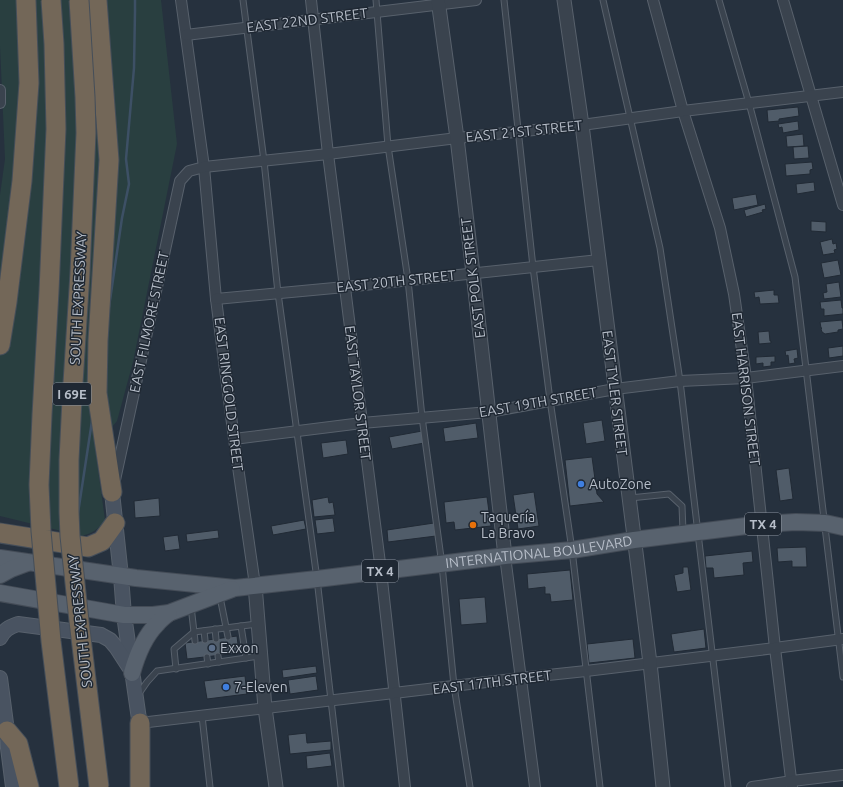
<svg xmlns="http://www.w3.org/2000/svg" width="843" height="787" font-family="Ubuntu,sans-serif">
  <rect width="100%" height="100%" fill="#26313e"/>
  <path fill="#293f40" d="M 0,0 L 161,0 L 177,144 L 133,362 L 117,421 L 95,447 L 105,520 C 97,530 95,532 82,536 L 0,516 L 0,195 L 5,159 L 0,46 Z"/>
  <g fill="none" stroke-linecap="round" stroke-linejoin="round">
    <g stroke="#3d5065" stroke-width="2.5">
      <path d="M 109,307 L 122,218 L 129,184 L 126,159 L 134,68 L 135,11 L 135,0"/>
      <path d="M 78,513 L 92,421"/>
    </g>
  </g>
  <g fill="#505c69" stroke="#212a35">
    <path d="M 798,107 L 799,116 L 779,119 L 779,121 L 768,122 L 767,110 Z"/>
    <path d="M 798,121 L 799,130 L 783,133 L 782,127 L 779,128 L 778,124 Z"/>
    <path d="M 803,134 L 804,146 L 787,147 L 786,136 Z"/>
    <path d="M 808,146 L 809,158 L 794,159 L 793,147 Z"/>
    <path d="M 812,162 L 813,169 L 810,170 L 810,174 L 786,176 L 785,164 Z"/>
    <path d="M 814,182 L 815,191 L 797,194 L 796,184 Z"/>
    <path d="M 756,194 L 758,205 L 734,210 L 732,198 Z"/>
    <path d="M 765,204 L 766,209 L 762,210 L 763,212 L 746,217 L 744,210 Z"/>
    <path d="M 811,221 L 826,222 L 826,232 L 811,231 Z"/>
    <path d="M 832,239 L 833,244 L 836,243 L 837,249 L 834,250 L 835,253 L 823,255 L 820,242 Z"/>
    <path d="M 838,260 L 841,275 L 824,278 L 821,263 Z"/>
    <path d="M 839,282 L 841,297 L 824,299 L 823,293 L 827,292 L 826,284 Z"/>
    <path d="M 774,290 L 774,295 L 778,295 L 779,303 L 760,304 L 759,297 L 755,298 L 754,292 Z"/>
    <path d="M 841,300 L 842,308 L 843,308 L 843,314 L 824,316 L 824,309 L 821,309 L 820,302 Z"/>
    <path d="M 842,320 L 843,329 L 838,330 L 838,332 L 825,334 L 822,332 L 821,329 L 822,328 L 821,328 L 820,322 Z"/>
    <path d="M 769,331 L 770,341 L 771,341 L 771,343 L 759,344 L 758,332 Z"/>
    <path d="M 843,346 L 843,356 L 829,358 L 828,348 Z"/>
    <path d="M 797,349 L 798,358 L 794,359 L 795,363 L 789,364 L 788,355 L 786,356 L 785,351 Z"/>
    <path d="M 775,356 L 775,362 L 771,362 L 771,366 L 763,367 L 763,363 L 756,364 L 756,357 Z"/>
    <path d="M 602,420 L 605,441 L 586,444 L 583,423 Z"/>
    <path d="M 476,423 L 478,438 L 445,442 L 443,428 Z"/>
    <path d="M 422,431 L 424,443 L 392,449 L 389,437 Z"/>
    <path d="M 346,440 L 348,454 L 323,458 L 321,443 Z"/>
    <path d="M 592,457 L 597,494 L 604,502 L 570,506 L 565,460 Z"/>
    <path d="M 789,468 L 793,499 L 780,501 L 776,470 Z"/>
    <path d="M 534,492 L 539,526 L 518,529 L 513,495 Z"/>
    <path d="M 328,497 L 329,503 L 333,502 L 335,515 L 314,517 L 312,500 Z"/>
    <path d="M 487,497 L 491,526 L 455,530 L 454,522 L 446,523 L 444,502 Z"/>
    <path d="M 159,498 L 160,516 L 135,518 L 134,501 Z"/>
    <path d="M 333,518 L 335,532 L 317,534 L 315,520 Z"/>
    <path d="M 304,520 L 306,529 L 273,535 L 271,526 Z"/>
    <path d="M 434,523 L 436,536 L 388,542 L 387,530 Z"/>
    <path d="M 218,530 L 219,538 L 187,542 L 186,534 Z"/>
    <path d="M 178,535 L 180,549 L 165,551 L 163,537 Z"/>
    <path d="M 806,547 L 807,567 L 792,567 L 792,561 L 778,562 L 777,548 Z"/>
    <path d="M 752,551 L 753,562 L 743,563 L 744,575 L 714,578 L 713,568 L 706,568 L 705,556 Z"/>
    <path d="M 683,567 L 688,567 L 691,590 L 677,592 L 674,575 L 683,573 Z"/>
    <path d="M 570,570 L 573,600 L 551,602 L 550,594 L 545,594 L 545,587 L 528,589 L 527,574 Z"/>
    <path d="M 485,597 L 487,623 L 461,625 L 459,599 Z"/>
    <path d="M 704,629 L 706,648 L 674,652 L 671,634 Z"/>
    <path d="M 237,636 L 239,653 L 187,659 L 185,643 Z"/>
    <path d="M 633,639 L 635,658 L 589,663 L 587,644 Z"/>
    <path d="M 316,666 L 317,673 L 283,678 L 282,670 Z"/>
    <path d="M 245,676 L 247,694 L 207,699 L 204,681 Z"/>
    <path d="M 316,676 L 318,690 L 290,694 L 288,680 Z"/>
    <path d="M 306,733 L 307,743 L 331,741 L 331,750 L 290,754 L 288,735 Z"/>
    <path d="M 330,753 L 332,766 L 307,769 L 306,756 Z"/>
  </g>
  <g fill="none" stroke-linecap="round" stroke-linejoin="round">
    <g stroke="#58616c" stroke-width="7">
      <g id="service">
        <path d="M 243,0 L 264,161 L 278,293 L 317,579 L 341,787"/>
        <path d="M 376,0 L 388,146 L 408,280 L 422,417 L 442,565 L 454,686 L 470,787"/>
        <path d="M 504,0 L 533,267 L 550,400 L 572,550 L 600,787"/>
        <path d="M 603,0 L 660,248 L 680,381 L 728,787"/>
        <path d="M 719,0 L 749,103 L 795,277 L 843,677"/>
        <path d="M 630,498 L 669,494 L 682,506 L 683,531"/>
        <path d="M 220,597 L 228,637"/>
        <path d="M 191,606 L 195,641"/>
        <path d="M 241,626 L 246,658"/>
        <path d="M 215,629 L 216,639"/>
        <path d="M 204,631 L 205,640"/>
        <path d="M 218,656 L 219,662"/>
        <path d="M 207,657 L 208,664"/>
        <path d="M 176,669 L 174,649 L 194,632 L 257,624"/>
        <path d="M 138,695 L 147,682 L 157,671 L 259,656"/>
        <path d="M 202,716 L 210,787"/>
      </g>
    </g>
    <g stroke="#58616c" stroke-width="12">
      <g id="minor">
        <path d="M 181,0 L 204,167 L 216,299 L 234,439 L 255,585"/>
        <path d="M 311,0 L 328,154 L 381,571 L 405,787"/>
        <path d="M 653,0 L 683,111 L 720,228 L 734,294 L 746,378 L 775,648 L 792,787"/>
        <path d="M 783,0 L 843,205"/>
        <path d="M 186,35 L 476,0"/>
        <path d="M 0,90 L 0,103"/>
        <path d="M 216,299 L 345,287 L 599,260"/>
        <path d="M 234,439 L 362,423 L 489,412 L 615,389 L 680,381 L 746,378 L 843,366"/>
        <path d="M 115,480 L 180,181 L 189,171 L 204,167 L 328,154 L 457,138 L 582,125 L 683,111 L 843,92"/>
        <path d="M 505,556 L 535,787"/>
        <path d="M 140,723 L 394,693 L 520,678 L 586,671 L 775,648 L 843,639"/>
        <path d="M 752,787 L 792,781 L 843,775"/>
      </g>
    </g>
    <g stroke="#58616c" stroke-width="15">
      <g id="tertiary">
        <path d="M 438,0 L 457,138 L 473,273 L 505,556"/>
        <path d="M 564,0 L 582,125 L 650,663 L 663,787"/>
        <path d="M 255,585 L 265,708 L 276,787"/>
      </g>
    </g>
    <g stroke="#58616c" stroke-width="16">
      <g id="secondary">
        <path d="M 112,492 L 121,576 L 124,615 L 141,733"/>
        <path d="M 0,638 C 4,630 9,627 18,624 L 101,635 L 110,640 L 116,647 L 129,667"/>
        <path d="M 0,678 L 7,731 L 8,748 L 13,787"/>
      </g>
    </g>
    <g stroke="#444c57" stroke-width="18">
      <g id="primary">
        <path id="s1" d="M 0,558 L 136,578 L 235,588 L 317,579 L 505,556 L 572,550 L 634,540 L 762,524 L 796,522 L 825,523 L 843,527"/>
        <path d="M 0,575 L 11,569 L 27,563"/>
        <path d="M 0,593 L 124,615 L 153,615 L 169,613 L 232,589"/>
        <path d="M 132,673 C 137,655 144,637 157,624 C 160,620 165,616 169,613"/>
      </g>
    </g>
    <g stroke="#454e59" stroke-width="21">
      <g id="motorway">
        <path d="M 97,0 L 109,160 L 98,341 L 97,393 L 112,492"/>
        <path d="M 0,345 L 7,302 L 22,181 L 29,83 L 26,0"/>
        <path d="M 0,533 L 88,547 L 102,541 L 115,523"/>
        <path d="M 140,723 L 140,787"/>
        <path d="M 7,731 L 18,744 L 29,787"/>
      </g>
    </g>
    <use href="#service" stroke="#3a434e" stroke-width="5"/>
    <use href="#minor" stroke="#3a434e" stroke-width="10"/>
    <use href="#tertiary" stroke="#3a434e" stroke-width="13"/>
    <use href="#secondary" stroke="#495361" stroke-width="14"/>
    <use href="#primary" stroke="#58626e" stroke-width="16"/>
    <use href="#motorway" stroke="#736758" stroke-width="19"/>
    <g stroke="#454e59" stroke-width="21" stroke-linecap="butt">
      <g id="motorway-bridge">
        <path d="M 51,0 L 54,44 L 56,129 L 49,291 L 42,415 L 39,485 L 41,531 L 51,641 L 69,787"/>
        <path d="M 79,0 L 85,97 L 86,133 L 80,273 L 72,399 L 69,460 L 69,512 L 70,536 L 79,621 L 99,787"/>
      </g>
    </g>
    <use href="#motorway-bridge" stroke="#736758" stroke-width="19"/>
  </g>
  <g fill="#3f7fe0" stroke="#1f2833" stroke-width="1.5">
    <circle cx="581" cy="484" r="4"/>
    <circle cx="226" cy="687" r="4"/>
  </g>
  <circle fill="#e8710a" stroke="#1f2833" stroke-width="1.5" cx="473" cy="525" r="4"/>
  <circle fill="#5c6f8a" stroke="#1f2833" stroke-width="1.5" cx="212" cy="648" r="4"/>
  <g text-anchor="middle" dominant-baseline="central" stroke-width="3" stroke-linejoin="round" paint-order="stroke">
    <g fill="#1f2833" stroke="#89919c" stroke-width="1">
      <rect x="53" y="383" width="38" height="22" rx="3"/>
      <rect x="745" y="513" width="36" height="22" rx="3"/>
      <rect x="362" y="560" width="36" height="22" rx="3"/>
    </g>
    <g font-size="13" font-weight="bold" fill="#b7bec9">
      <text x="72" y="394">I 69E</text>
      <text x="763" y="524">TX 4</text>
      <text x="380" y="571">TX 4</text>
    </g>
    <g font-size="14" fill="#b7bec9" stroke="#1f2833">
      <text transform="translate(307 20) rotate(-7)">EAST 22ND STREET</text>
      <text transform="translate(524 131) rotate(-6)">EAST 21ST STREET</text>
      <text transform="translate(473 278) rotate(-97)">EAST POLK STREET</text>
      <text transform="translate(396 281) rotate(-6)">EAST 20TH STREET</text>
      <text transform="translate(78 298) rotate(-87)">SOUTH EXPRESSWAY</text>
      <text transform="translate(149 322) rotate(-78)">EAST FILMORE STREET</text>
      <text transform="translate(746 389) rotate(83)">EAST HARRISON STREET</text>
      <text transform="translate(358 393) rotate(83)">EAST TAYLOR STREET</text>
      <text transform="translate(615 393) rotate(83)">EAST TYLER STREET</text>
      <text transform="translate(229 394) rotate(83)">EAST RINGGOLD STREET</text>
      <text transform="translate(538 402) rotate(-10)">EAST 19TH STREET</text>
      <text stroke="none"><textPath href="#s1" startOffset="543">INTERNATIONAL BOULEVARD</textPath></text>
      <text transform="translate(80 621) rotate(-96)">SOUTH EXPRESSWAY</text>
      <text transform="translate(492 682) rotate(-7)">EAST 17TH STREET</text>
    </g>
    <g font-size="14" fill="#b7bec9" stroke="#1f2833" text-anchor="start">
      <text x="589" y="484">AutoZone</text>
      <text x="481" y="517">Taquería<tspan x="481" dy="16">La Bravo</tspan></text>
      <text x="220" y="648">Exxon</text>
      <text x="234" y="687">7-Eleven</text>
    </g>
  </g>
</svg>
